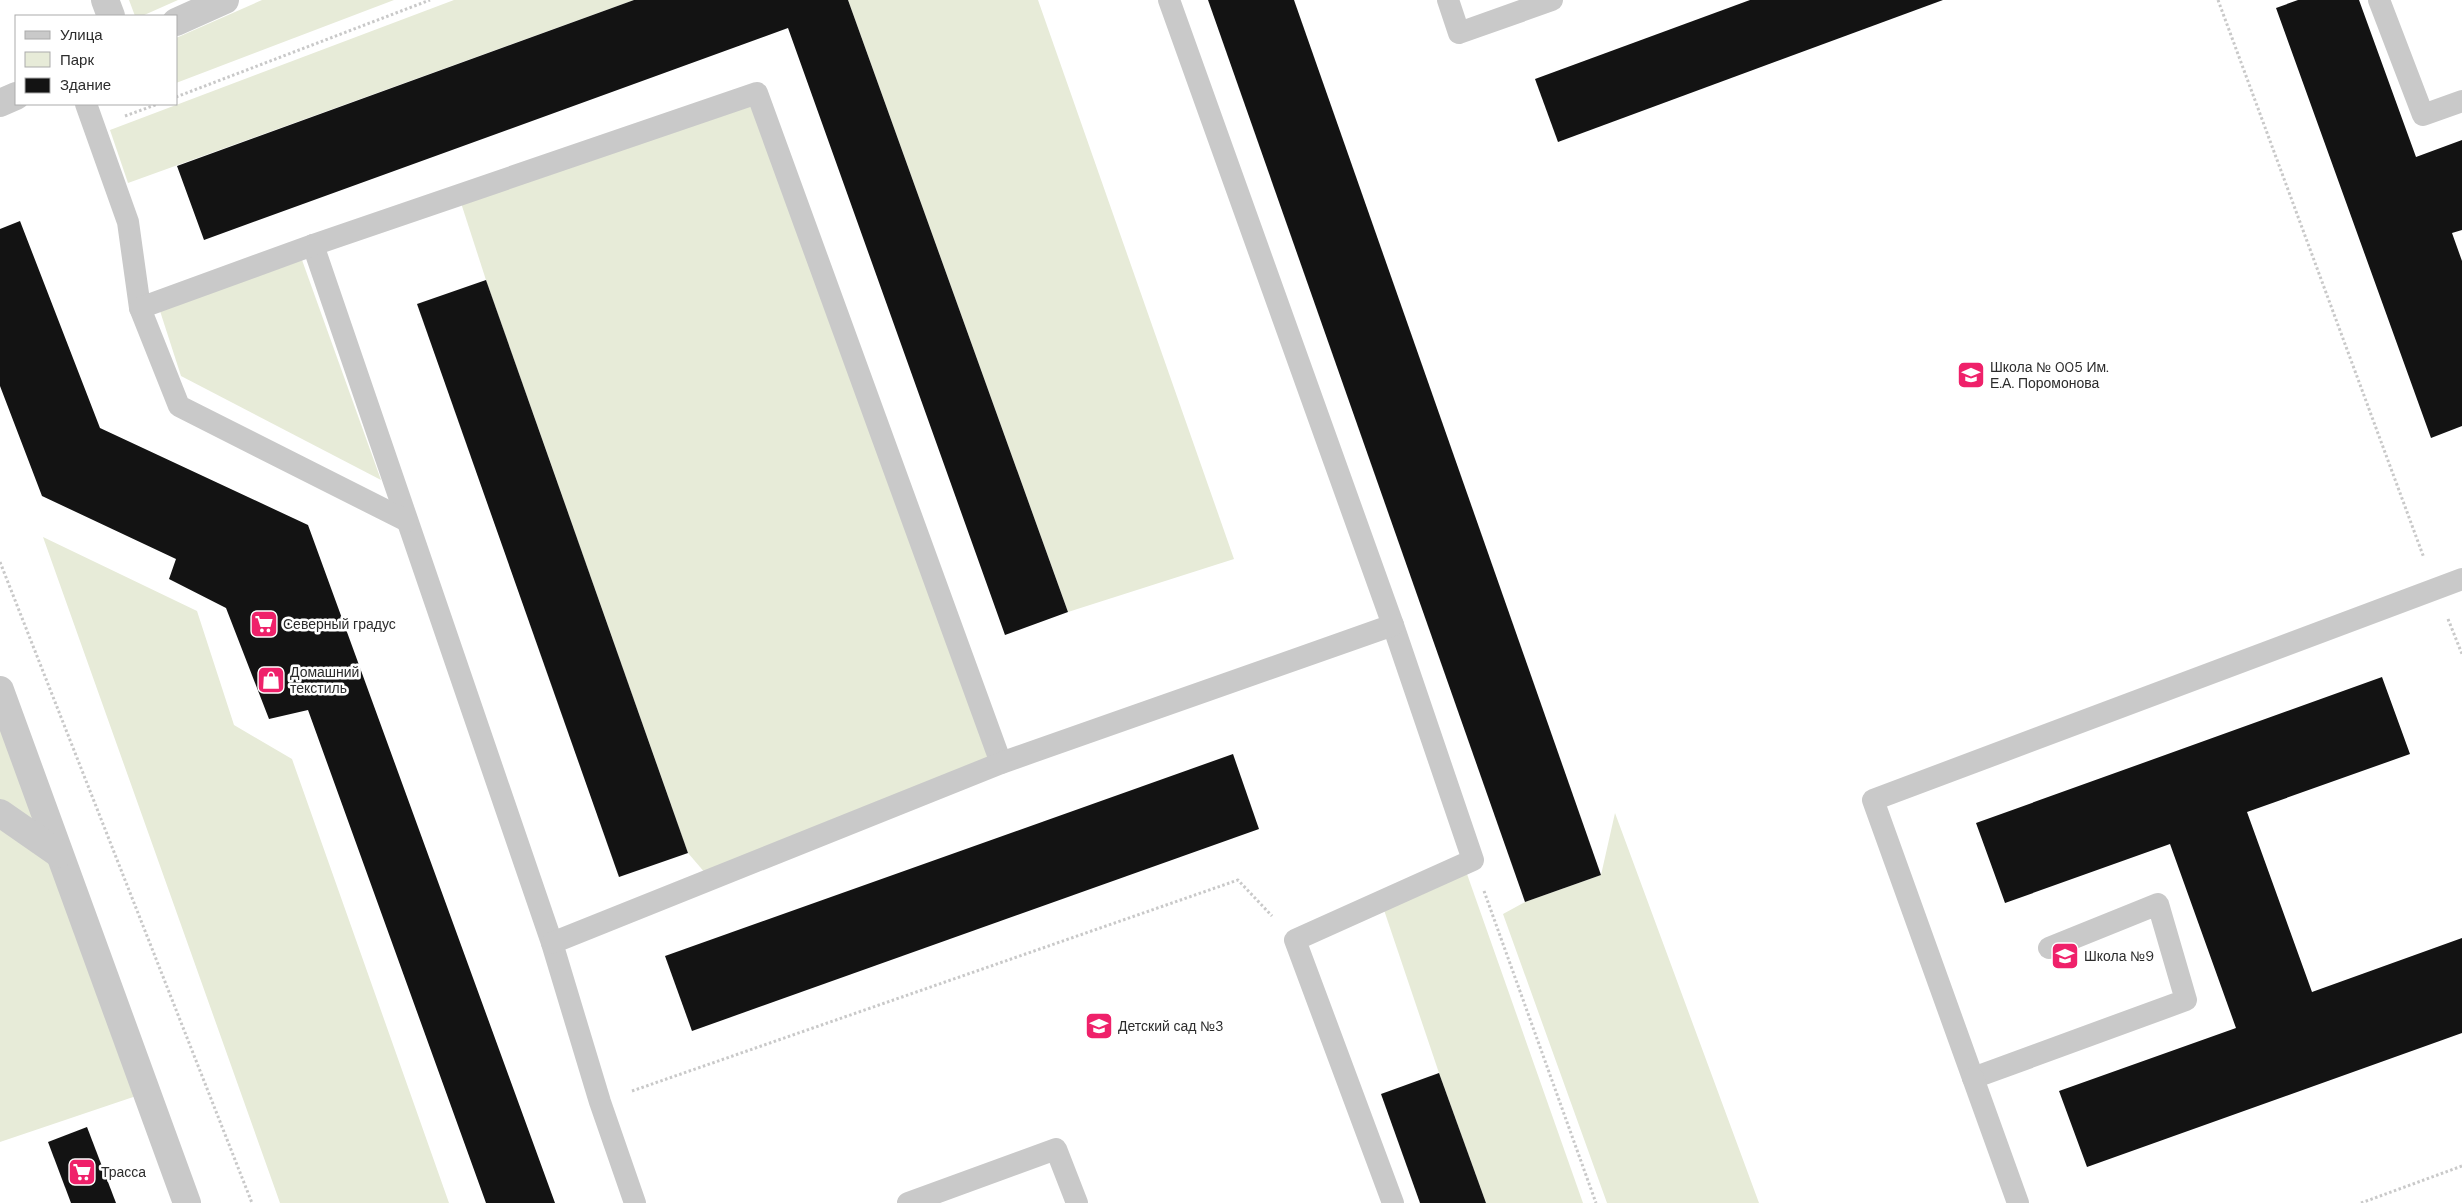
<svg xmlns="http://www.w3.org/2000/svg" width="2462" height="1203" font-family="'DM Sans',sans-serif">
  <rect width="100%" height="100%" fill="#fff"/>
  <g fill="#e7ebd8">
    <path d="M 129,0 L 178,0 L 142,16 L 135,16 Z"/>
    <path d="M 262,0 L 394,0 L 176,83 L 176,38 Z"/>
    <path d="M 454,0 L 634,0 L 128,183 L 110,130 Z"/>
    <path d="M 848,0 L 1038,0 L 1234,559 L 1068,612 Z"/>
    <path d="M 752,105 L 991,758 L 706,874 L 688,853 L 486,280 L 461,203 Z"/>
    <path d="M 302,260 L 381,480 L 181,376 L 160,311 Z"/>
    <path d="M 43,537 L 197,611 L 234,725 L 292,759 L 449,1203 L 280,1203 Z"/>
    <path d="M 0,690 L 148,1092 L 0,1142 Z"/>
    <path d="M 1615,813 L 1759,1203 L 1607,1203 L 1503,914 L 1525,902 L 1601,875 Z"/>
    <path d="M 1467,874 L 1583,1203 L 1486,1203 L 1439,1073 L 1384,910 Z"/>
  </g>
  <g fill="#131313">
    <path d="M 634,0 L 848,0 L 1068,612 L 1005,635 L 788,28 L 204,240 L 177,166 Z"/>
    <path d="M 1208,0 L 1294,0 L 1601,875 L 1525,902 Z"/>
    <path d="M 1750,0 L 1943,0 L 1558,142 L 1535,79 Z"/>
    <path d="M 2298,0 L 2359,0 L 2416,157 L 2462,140 L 2462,230 L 2452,233 L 2462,261 L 2462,426 L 2431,438 L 2276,8 Z"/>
    <path d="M 20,221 L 100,428 L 308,525 L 555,1203 L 486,1203 L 308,710 L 269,719 L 226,608 L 169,579 L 176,559 L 42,496 L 0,386 L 0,229 Z"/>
    <path d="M 486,280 L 688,853 L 619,877 L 417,304 Z"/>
    <path d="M 2382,677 L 2410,754 L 2247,812 L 2312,992 L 2462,938 L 2462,1033 L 2087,1167 L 2059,1091 L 2236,1028 L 2170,844 L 2005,903 L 1976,823 Z"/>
    <path d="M 1233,754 L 1259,829 L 692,1031 L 665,956 Z"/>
    <path d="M 1439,1073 L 1486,1203 L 1420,1203 L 1381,1094 Z"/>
    <path d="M 87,1127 L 116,1203 L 71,1203 L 48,1142 Z"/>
  </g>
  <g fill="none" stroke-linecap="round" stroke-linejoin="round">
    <g stroke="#c9c9c9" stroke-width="3" stroke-dasharray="2.5 2.5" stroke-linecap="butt">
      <path d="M 2218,0 L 2424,558"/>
      <path d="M 176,97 L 430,0"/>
      <path d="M 125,116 L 158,104"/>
      <path d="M 0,562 L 252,1203"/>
      <path d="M 2448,619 L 2462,654"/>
      <path d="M 1484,891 L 1596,1203"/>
      <path d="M 632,1091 L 1238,880 L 1272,916"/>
      <path d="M 2361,1203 L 2462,1166"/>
    </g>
    <g stroke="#c9c9c9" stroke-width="22">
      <path d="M 1169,0 L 1393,625 L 1473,860 L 1295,940 L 1393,1203"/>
      <path d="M 1448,0 L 1459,33 L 1552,0"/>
      <path d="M 2379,0 L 2423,115 L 2462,101"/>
      <path d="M 86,104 L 128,222 L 140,308"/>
      <path d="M 313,245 L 552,943 L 600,1102 L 635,1203"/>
      <path d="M 407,521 L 179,406 L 140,308 L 313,245 L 757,93 L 1001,763"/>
      <path d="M 552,943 L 1001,763 L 1393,625"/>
      <path d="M 2049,948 L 2158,904 L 2186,1000 L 1973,1078 L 1873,800 L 2462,579"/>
      <path d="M 1973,1078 L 2018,1203"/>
      <path d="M 908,1203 L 1056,1149 L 1077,1203"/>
    </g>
    <g stroke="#c9c9c9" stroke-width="28">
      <path d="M 0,690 L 187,1203"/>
      <path d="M 0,813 L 59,854"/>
    </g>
    <g stroke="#c9c9c9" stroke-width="28">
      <path d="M 105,0 L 111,16"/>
      <path d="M 176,22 L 225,0"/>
      <path d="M 0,103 L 16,96"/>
    </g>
  </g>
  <defs>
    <g id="school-square" transform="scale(1.4375)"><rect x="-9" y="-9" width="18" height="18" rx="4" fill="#ef216a" stroke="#fff"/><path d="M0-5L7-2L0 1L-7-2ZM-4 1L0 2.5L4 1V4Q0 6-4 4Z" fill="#fff"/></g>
    <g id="supermarket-square" transform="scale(1.4375)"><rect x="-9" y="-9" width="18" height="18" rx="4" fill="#ef216a" stroke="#fff"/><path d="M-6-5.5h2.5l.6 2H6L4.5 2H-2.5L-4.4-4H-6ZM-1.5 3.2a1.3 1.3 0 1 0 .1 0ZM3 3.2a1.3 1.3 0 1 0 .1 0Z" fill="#fff"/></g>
    <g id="shop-square" transform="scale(1.4375)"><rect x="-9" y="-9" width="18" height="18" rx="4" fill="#ef216a" stroke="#fff"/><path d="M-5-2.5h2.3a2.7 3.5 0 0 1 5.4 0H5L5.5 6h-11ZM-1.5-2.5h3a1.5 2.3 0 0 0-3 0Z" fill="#fff"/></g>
  </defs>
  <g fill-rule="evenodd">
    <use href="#school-square" x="1971" y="375"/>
    <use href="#supermarket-square" x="264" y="624"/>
    <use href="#shop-square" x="271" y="680"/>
    <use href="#school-square" x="2065" y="956"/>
    <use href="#school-square" x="1099" y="1026"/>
    <use href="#supermarket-square" x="82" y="1172"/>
  </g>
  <g text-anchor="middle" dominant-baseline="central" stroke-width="5" stroke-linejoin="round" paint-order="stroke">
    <g font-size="14" fill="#2c2c2c" stroke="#fff" text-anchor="start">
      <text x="1990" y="367">Школа № 005 Им.<tspan x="1990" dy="16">Е.А. Поромонова</tspan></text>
      <text x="283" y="624">Северный градус</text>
      <text x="290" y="672">Домашний<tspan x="290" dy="16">текстиль</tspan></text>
      <text x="2084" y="956">Школа №9</text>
      <text x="1118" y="1026">Детский сад №3</text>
      <text x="101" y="1172">Трасса</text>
    </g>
  </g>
  <rect x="15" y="15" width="162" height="90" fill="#ffffff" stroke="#ababab"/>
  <rect x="25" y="31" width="25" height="8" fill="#c9c9c9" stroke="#ababab"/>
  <text x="60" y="40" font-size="15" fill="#2c2c2c">Улица</text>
  <rect x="25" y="52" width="25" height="15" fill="#e7ebd8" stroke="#ababab"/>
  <text x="60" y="65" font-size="15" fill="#2c2c2c">Парк</text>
  <rect x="25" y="78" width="25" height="15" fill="#131313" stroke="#ababab"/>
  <text x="60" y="90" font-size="15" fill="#2c2c2c">Здание</text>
</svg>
